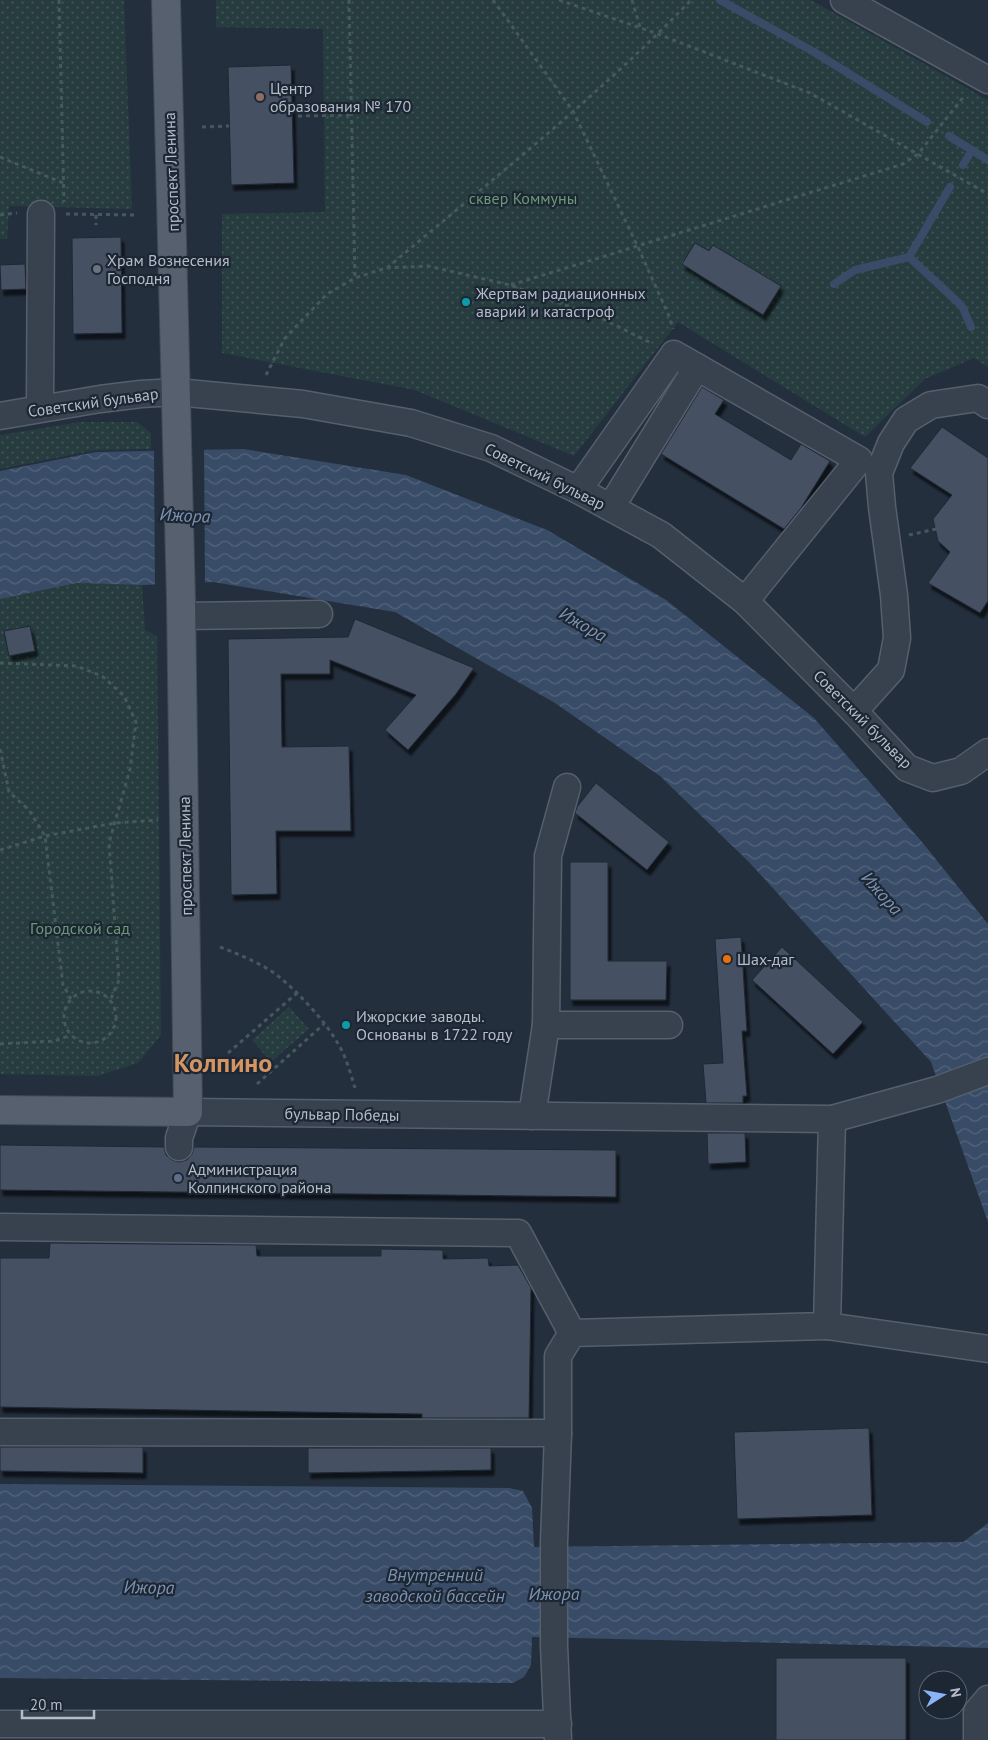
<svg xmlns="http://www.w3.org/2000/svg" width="988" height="1740" font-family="'PT Sans',sans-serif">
  <defs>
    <pattern id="green-dots" width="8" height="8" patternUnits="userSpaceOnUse" patternTransform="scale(1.25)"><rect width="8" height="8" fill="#263c3f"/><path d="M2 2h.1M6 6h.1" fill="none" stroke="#435659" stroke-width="1.8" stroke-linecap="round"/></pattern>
    <pattern id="water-waves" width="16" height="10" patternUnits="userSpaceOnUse" patternTransform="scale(1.25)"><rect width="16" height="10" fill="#394c67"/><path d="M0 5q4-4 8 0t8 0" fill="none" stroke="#53647b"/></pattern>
    <filter id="shadow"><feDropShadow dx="3" dy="5.5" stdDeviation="1" flood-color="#0009"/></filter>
  </defs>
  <rect width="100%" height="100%" fill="#242f3e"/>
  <g fill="url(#green-dots)">
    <path d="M 0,0 L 124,0 L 132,209 L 9,206 L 7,239 L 0,239 Z"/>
    <path d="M 216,0 L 811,0 L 988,100 L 988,367 L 974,358 L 925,379 L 865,437 L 678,322 L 574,456 L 415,390 L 222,353 L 222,214 L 325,212 L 323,29 L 216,27 Z"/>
    <path d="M 80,422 L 137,422 L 151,433 L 151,449 L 96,450 L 0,469 L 0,435 Z"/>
    <path d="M 77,583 L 142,585 L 145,630 L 157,636 L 161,1035 L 138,1063 L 97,1076 L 0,1074 L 0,599 Z"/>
    <path d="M 289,1007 L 309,1029 L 271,1062 L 252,1040 Z"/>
  </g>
  <g fill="url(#water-waves)">
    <path d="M 243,449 L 406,475 L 547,530 L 666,600 L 814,718 L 922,842 L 988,924 L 988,1222 L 931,1062 L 749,862 L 660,776 L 555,703 L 395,612 L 213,582 L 142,585 L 77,583 L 0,599 L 0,471 L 96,452 Z"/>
    <path d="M 0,1484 L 509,1488 L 523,1491 L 532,1508 L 534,1547 L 963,1542 L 988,1523 L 988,1648 L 532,1637 L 531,1665 L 524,1677 L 513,1683 L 0,1678 Z"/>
  </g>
  <path fill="#242f3e" d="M 204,447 L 205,584 L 155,587 L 154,448 Z"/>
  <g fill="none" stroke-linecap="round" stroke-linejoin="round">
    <g stroke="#394c67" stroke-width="8">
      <path d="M 720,0 L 814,52 L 927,122"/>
      <path d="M 949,136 L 988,160"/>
      <path d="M 963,165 L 972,150"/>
      <path d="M 909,257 L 962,306 L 971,327"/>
      <path d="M 834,284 L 855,270 L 909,257 L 950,187"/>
    </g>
  </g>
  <g fill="#455162" stroke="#1f2835" filter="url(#shadow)">
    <path d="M 291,65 L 294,183 L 231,185 L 228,67 Z"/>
    <path d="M 121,237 L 122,333 L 73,334 L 72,238 Z"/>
    <path d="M 695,243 L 709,251 L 713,245 L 781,286 L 763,315 L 682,264 Z"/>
    <path d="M 25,264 L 26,289 L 1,290 L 0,265 Z"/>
    <path d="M 702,387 L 724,400 L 715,414 L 791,460 L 801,444 L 830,461 L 801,508 L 784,529 L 661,454 Z"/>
    <path d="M 942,427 L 988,458 L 988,601 L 980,613 L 928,583 L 950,552 L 938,541 L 933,519 L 952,495 L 910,468 Z"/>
    <path d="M 355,619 L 474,668 L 456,694 L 408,750 L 385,730 L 416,695 L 330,660 L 330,674 L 281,674 L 282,747 L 349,746 L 351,831 L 276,831 L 277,894 L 231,895 L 228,639 L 348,637 Z"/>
    <path d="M 30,626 L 35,651 L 9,656 L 4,631 Z"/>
    <path d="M 596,783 L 669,842 L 647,870 L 575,813 L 577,807 Z"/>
    <path d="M 570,862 L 608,862 L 608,961 L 667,961 L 666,1000 L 570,1000 Z"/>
    <path d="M 741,937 L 747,1031 L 742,1031 L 747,1096 L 743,1096 L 743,1103 L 706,1103 L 703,1064 L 723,1063 L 715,939 Z"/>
    <path d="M 782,947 L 863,1022 L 833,1054 L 752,980 Z"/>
    <path d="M 707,1133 L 745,1133 L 746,1162 L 708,1164 Z"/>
    <path d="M 0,1145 L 164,1147 L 166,1155 L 172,1160 L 179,1162 L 187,1160 L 192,1154 L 194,1147 L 616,1150 L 616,1197 L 0,1190 Z"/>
    <path d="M 50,1243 L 256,1245 L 257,1256 L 381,1256 L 381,1249 L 443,1250 L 443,1259 L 488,1258 L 489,1266 L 518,1265 L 531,1288 L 529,1418 L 422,1418 L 422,1414 L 0,1407 L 0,1258 L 49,1258 Z"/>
    <path d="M 869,1428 L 872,1515 L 737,1519 L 734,1432 Z"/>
    <path d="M 0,1447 L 143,1447 L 143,1473 L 0,1471 Z"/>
    <path d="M 308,1448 L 491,1448 L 491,1470 L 308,1473 Z"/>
    <rect x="776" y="1658" width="130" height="82"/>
  </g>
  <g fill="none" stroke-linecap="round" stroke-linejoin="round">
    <g stroke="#565f6c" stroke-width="29">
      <g id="minor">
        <path d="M 844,0 L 988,80"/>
        <path d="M 40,408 L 41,214"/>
        <path d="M 0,416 L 100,399 L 141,394 L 176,392 L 303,404 L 411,423 L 491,448 L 578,490 L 661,535 L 745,601 L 854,711 L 907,768 L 933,778 L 961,771 L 988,752"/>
        <path d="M 578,490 L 674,354 L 859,460 L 745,601"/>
        <path d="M 611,507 L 697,367"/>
        <path d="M 182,616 L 319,614"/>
        <path d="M 854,711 L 891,670 L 897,638 L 894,595 L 882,507 L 879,473 L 891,443 L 906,420 L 931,405 L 978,398 L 988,405"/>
        <path d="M 546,1025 L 669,1025"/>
        <path d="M 532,1116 L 546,1025 L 548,856 L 567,787"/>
        <path d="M 832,1119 L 937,1090 L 988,1071"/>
        <path d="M 179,1147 L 179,1138 L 188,1112 L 832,1119 L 827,1326 L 572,1333 L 558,1356 L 558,1433 L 554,1542 L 554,1645 L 558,1740"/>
        <path d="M 0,1227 L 518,1233 L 572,1333"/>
        <path d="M 827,1326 L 988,1349"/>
        <path d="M 0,1432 L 558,1433"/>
        <path d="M 0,1724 L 558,1724"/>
        <path d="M 977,1740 L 977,1712 L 988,1699"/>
      </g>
    </g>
    <g stroke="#414a57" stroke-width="30">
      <path id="major" d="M 0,1110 L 188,1112 L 181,601 L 166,0"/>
    </g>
    <g stroke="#44595c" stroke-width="3" stroke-dasharray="4 4" stroke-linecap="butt">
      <path d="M 59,0 L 64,202"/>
      <path d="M 349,0 L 355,278"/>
      <path d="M 493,0 L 573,111 L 637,245 L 669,316 L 673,329"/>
      <path d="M 559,0 L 658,34 L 810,93 L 988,194"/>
      <path d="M 632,0 L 640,27"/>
      <path d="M 298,116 L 353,115"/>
      <path d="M 202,127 L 229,126"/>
      <path d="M 0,157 L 63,183"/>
      <path d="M 66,214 L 137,215"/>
      <path d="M 0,215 L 17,213"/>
      <path d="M 96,215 L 96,225"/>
      <path d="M 387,268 C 490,181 598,97 691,0"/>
      <path d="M 511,285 L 903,164 L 918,154 L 965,95"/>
      <path d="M 266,375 L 285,338 L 327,294 L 355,278 L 386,268 L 428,266 L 510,285 L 603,319 L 651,343"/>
      <path d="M 909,535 L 936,529"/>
      <path d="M 0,663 L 76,666 L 102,676 L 124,696 L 136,722 L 130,769 L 109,843 L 119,980 L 110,1001"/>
      <path d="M 0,749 L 9,792 L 29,810 L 45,836 L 63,985 L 71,999"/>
      <path d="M 0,850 L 45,836 L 115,823 L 158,820"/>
      <path d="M 220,947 C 240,955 261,963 278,976 C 297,991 325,1021 337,1042 C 346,1056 350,1072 355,1088"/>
      <circle cx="90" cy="1017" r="26"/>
      <path d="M 0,1044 L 55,1041 L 71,1035"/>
      <path d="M 228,1053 L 297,993"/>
      <path d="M 257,1084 L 324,1024"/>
    </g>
    <use href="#minor" stroke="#38414e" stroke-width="26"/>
    <use href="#major" stroke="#56606e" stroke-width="28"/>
  </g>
  <circle fill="#8d6e63" stroke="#1d2633" stroke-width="2" cx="260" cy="97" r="5"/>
  <circle fill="#6b7280" stroke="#1d2633" stroke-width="2" cx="97" cy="269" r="5"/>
  <g fill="#0f9aa8" stroke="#1d2633" stroke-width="2">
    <circle cx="466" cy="302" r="5"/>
    <circle cx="346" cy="1025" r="5"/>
  </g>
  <circle fill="#e8710a" stroke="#1d2633" stroke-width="2" cx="727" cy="959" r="5"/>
  <circle fill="#5c6f8a" stroke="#1d2633" stroke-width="2" cx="178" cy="1178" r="5"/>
  <g text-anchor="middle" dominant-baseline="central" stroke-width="4.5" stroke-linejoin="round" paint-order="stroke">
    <g font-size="16" fill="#b4bcc9" stroke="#1d2633" text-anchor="start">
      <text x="270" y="88">Центр<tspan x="270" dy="18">образования № 170</tspan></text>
      <text x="107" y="260">Храм Вознесения<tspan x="107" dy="18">Господня</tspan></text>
      <text x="476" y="293">Жертвам радиационных<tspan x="476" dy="18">аварий и катастроф</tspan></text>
      <text x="737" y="959">Шах-даг</text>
      <text x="356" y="1016">Ижорские заводы.<tspan x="356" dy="18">Основаны в 1722 году</tspan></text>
      <text x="188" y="1169">Администрация<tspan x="188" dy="18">Колпинского района</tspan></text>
    </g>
    <g font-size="16" fill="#b4bcc9" stroke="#1d2633">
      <text transform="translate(171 172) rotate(-92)">проспект Ленина</text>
      <text transform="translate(93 402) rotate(-8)">Советский бульвар</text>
      <text transform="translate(545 476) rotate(26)">Советский бульвар</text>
      <text transform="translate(863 719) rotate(45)">Советский бульвар</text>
      <text transform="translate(185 856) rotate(-91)">проспект Ленина</text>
      <text transform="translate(342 1114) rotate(1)">бульвар Победы</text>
    </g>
    <g font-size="16" fill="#6b9a76" stroke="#1d2633">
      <text x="523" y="198">сквер Коммуны</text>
      <text x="80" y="928">Городской сад</text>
    </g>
    <g font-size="18" font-style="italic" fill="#7c92b1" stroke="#1d2633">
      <text transform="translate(185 515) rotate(3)">Ижора</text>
      <text transform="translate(583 624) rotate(30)">Ижора</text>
      <text transform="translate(882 893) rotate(48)">Ижора</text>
      <text x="435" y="1574">Внутренний<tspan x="435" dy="21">заводской бассейн</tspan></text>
      <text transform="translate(149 1587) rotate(1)">Ижора</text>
      <text x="554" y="1593">Ижора</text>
    </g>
    <g font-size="26" font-weight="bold" fill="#d59563" stroke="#1d2633">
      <text x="223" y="1062">Колпино</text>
    </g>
  </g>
  <g transform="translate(943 1695) rotate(79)"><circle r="24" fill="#1d2633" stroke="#59626f"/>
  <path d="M0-4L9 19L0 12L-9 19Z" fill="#8ab4f8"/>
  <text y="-8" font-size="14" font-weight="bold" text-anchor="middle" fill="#b4bcc9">N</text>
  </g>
  <path d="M22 1710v8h72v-8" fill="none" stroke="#b4bcc9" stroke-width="2.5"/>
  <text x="30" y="1710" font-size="15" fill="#b4bcc9" stroke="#1d2633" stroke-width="4" paint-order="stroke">20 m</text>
</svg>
